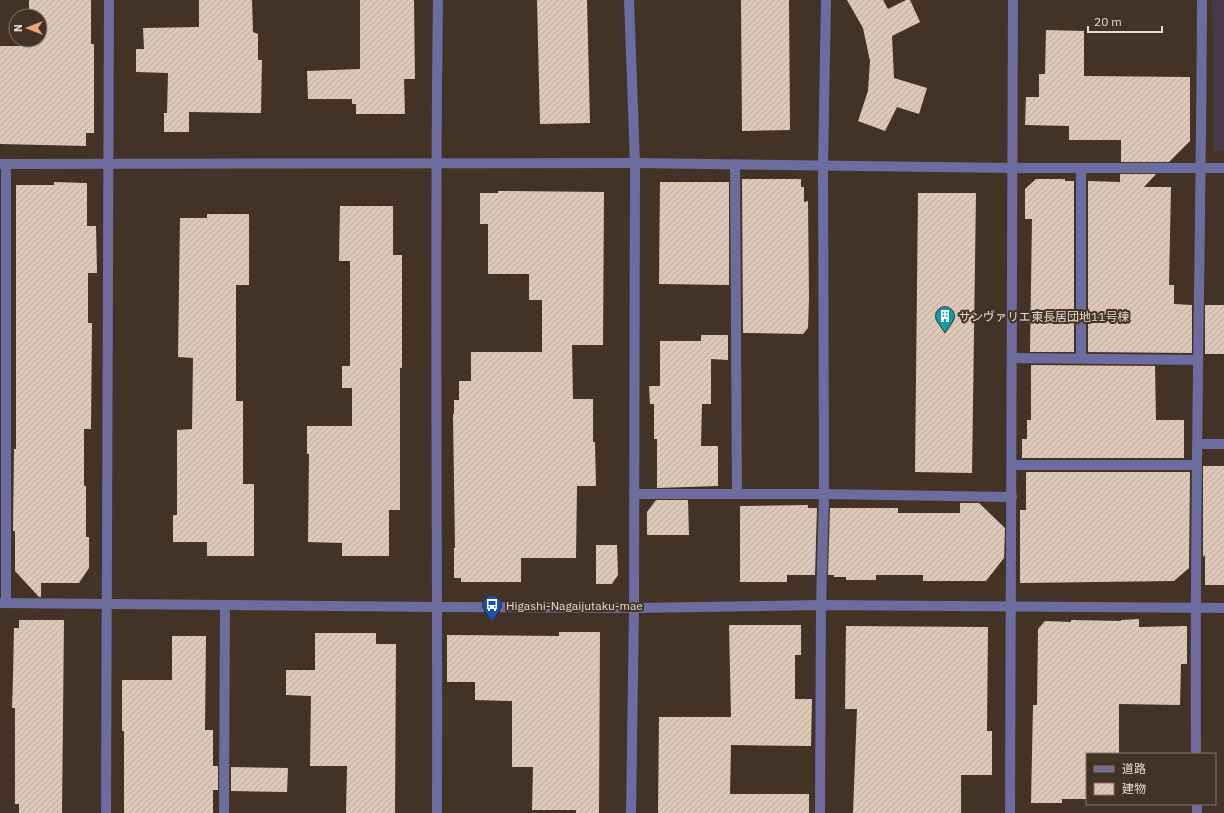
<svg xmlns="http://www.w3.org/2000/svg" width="1224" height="813" font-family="'IBM Plex Sans','Noto Sans JP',sans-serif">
  <defs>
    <pattern id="building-hatch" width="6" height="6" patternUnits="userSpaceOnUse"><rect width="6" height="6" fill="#dec9b9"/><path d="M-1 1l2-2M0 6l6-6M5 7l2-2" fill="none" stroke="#b8a79a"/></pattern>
  </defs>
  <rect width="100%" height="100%" fill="#433326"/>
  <path fill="#463948" d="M 1212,0 L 1224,0 L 1224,151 L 1214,151 Z"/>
  <g fill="url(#building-hatch)">
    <path d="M 29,0 L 91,0 L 91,44 L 94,44 L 94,133 L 86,133 L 86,146 L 0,144 L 0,46 L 30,46 L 30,40 L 40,40 L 40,16 L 29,16 Z"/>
    <path d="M 199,0 L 252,0 L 253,32 L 258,34 L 258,60 L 262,60 L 261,113 L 189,112 L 189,132 L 164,132 L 164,113 L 167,113 L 168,73 L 136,72 L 136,49 L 144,49 L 143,28 L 199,27 Z"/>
    <path d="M 360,0 L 414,0 L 415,79 L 404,79 L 405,114 L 356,114 L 356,104 L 352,104 L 352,99 L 308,99 L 307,71 L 360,69 Z"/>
    <path d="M 537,0 L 587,0 L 590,123 L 540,124 Z"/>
    <path d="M 741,0 L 789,0 L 790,130 L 742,131 Z"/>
    <path d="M 847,0 L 883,0 L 888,9 L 906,0 L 910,0 L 920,22 L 892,36 L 894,78 L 927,88 L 919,114 L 897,107 L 885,131 L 858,121 L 868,91 L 870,61 L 863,28 Z"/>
    <path d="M 1046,30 L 1084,31 L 1084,76 L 1190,77 L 1190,141 L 1169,162 L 1121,162 L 1121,140 L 1069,140 L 1069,126 L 1025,125 L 1026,97 L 1039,97 L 1039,74 L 1045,74 Z"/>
    <path d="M 1120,174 L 1156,174 L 1144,187 L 1171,187 L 1169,285 L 1174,285 L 1174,304 L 1192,305 L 1192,353 L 1088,352 L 1088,181 L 1120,182 Z"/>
    <path d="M 742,179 L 801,179 L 801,187 L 804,187 L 804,202 L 808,201 L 809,298 L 808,328 L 803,334 L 743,333 Z"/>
    <path d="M 1036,179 L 1065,179 L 1065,181 L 1074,181 L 1074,352 L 1030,352 L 1032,219 L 1025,219 L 1025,189 Z"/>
    <path d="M 54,182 L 87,183 L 87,226 L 96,226 L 97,273 L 88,273 L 88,323 L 92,323 L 91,429 L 84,429 L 84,486 L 86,486 L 86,537 L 89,537 L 89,568 L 79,583 L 41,583 L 41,597 L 39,597 L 15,571 L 15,531 L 13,531 L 14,449 L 16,449 L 16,185 L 54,185 Z"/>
    <path d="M 660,182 L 729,182 L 729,285 L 659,284 Z"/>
    <path d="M 498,191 L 604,192 L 603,345 L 572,345 L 573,399 L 593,399 L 593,442 L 595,442 L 596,486 L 577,486 L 576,558 L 521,558 L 521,582 L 461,582 L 461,578 L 454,578 L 454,548 L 455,548 L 453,414 L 454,414 L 454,400 L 459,400 L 459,381 L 471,381 L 471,352 L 542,352 L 542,300 L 529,300 L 529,274 L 488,274 L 488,224 L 480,224 L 480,193 L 498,193 Z"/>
    <path d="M 918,193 L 976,193 L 972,473 L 915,472 Z"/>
    <path d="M 340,206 L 393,206 L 393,255 L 402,255 L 402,368 L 400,368 L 400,510 L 389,510 L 389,556 L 342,556 L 342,543 L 308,542 L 309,454 L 307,454 L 307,426 L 352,426 L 352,388 L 342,388 L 342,366 L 350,366 L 350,261 L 339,261 Z"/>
    <path d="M 207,214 L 249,214 L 249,285 L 236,285 L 236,401 L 243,401 L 243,484 L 254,484 L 254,556 L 207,556 L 207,542 L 173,542 L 173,515 L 177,515 L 177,430 L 192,429 L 193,358 L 178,357 L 180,218 L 207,218 Z"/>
    <rect x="1205" y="305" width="19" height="49"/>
    <path d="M 701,335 L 728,335 L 728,360 L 711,359 L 711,404 L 702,404 L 701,446 L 718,446 L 718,486 L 657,488 L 657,439 L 654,439 L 654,404 L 650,404 L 649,386 L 660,386 L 660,341 L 701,341 Z"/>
    <path d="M 1031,365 L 1155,366 L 1156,420 L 1184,420 L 1184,458 L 1022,458 L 1022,439 L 1027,439 L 1027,420 L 1031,420 Z"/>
    <path d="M 1203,466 L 1224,466 L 1224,585 L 1205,585 L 1205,555 L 1203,557 Z"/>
    <path d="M 1026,472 L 1190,472 L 1189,568 L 1174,581 L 1020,583 L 1020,510 L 1026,510 Z"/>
    <path d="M 656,500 L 688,500 L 689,535 L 647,535 L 647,512 Z"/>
    <path d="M 960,503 L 979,503 L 1005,528 L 1004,558 L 986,581 L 923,581 L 923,575 L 876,575 L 876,580 L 846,580 L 846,577 L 834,577 L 834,575 L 828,575 L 830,508 L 898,508 L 898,513 L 960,513 Z"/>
    <path d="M 808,505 L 808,508 L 817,508 L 815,575 L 787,575 L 787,582 L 740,582 L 740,506 Z"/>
    <path d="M 596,545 L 617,545 L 618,575 L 612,584 L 596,584 Z"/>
    <path d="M 1139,619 L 1139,627 L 1187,626 L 1187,664 L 1181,664 L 1180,705 L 1119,704 L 1119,754 L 1087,754 L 1087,799 L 1062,799 L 1062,803 L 1031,803 L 1033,705 L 1037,705 L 1038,629 L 1045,621 L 1071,622 L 1071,620 L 1121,621 L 1121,620 Z"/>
    <path d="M 19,620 L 64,620 L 62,813 L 19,813 L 19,804 L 15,804 L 15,708 L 12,708 L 13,677 L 14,628 L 19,628 Z"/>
    <path d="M 729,625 L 801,625 L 801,655 L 795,655 L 795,699 L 812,699 L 811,746 L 731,745 L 730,794 L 809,794 L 809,813 L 658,813 L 659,717 L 731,717 Z"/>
    <path d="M 846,626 L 988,627 L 987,731 L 992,731 L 992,775 L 961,775 L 961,813 L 853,813 L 857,709 L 845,709 Z"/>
    <path d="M 559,632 L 600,632 L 599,813 L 576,813 L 576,810 L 532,810 L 533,767 L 512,767 L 512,701 L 475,700 L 475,682 L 447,682 L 447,635 L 559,636 Z"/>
    <path d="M 315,633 L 376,633 L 376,644 L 396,644 L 395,813 L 346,813 L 347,766 L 310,766 L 311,696 L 286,695 L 286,670 L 315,670 Z"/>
    <path d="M 172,636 L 206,636 L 205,730 L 213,730 L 213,766 L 218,766 L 218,790 L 213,790 L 213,813 L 124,813 L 124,731 L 122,731 L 122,680 L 172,680 Z"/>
    <path d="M 231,767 L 288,768 L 287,792 L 231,791 Z"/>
  </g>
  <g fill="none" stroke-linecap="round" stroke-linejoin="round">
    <g stroke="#6d6c9e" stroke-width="10">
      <path d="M 629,0 L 635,163 L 634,608 L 631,813"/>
      <path d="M 0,164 L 635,163 L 1012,168 L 1224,168"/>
      <path d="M 735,164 L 737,493"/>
      <path d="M 1081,168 L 1081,358"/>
      <path d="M 1012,358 L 1198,360"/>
      <path d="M 1197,444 L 1224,444"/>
      <path d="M 1012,465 L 1197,465"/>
      <path d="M 634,494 L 824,494 L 1012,497"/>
      <path d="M 0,603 L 438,607 L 634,608 L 821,605 L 1224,608"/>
      <path d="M 6,603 L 6,164"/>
      <path d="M 1196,754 C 1194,503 1201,251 1202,0"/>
      <path d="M 1197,804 L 1197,813"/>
      <path d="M 106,813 L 109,0"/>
      <path d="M 224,813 L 225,605"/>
      <path d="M 437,813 C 438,542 434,271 438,0"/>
      <path d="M 820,813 L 821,605 L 824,494 L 823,165 L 826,0"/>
      <path d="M 1010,813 L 1013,0"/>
    </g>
  </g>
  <defs>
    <g id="building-pin" transform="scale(1)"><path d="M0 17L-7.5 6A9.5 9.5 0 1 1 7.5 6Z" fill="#0f9aa8" stroke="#433326"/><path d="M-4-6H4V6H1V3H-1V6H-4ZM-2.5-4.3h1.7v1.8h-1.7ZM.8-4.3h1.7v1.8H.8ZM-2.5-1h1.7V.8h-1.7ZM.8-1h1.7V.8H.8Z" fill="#fff"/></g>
    <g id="bus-pin" transform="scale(1)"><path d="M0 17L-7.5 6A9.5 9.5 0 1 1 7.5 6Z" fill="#1a4fb4" stroke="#433326"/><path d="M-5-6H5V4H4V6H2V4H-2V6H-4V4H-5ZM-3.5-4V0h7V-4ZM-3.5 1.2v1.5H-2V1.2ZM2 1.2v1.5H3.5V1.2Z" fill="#fff"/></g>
  </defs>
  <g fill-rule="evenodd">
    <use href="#building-pin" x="945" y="316"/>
    <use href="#bus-pin" x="492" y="605"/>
  </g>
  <g text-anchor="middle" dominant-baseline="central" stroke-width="4" stroke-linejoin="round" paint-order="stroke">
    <g font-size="12" fill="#e6dbd3" stroke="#433326" text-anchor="start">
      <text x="959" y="316">サンヴァリエ東長居団地11号棟</text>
      <text x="506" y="605">Higashi-Nagaijutaku-mae</text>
    </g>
  </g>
  <rect x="1086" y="753" width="130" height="52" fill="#433326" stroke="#84766b"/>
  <rect x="1094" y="766" width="20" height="6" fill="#6d6c9e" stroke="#84766b"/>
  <text x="1122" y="773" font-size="12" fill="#e6dbd3">道路</text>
  <rect x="1094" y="783" width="20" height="12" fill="url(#building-hatch)" stroke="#84766b"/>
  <text x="1122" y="793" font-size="12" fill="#e6dbd3">建物</text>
  <g transform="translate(28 28) rotate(270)"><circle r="19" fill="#433326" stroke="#84766b"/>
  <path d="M0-3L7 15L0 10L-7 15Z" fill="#efa377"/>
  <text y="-6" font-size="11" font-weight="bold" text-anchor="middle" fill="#e6dbd3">N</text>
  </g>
  <path d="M1088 26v6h74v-6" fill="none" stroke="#e6dbd3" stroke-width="2"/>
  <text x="1094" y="26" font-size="12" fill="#e6dbd3" stroke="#433326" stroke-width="3" paint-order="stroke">20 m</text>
</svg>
